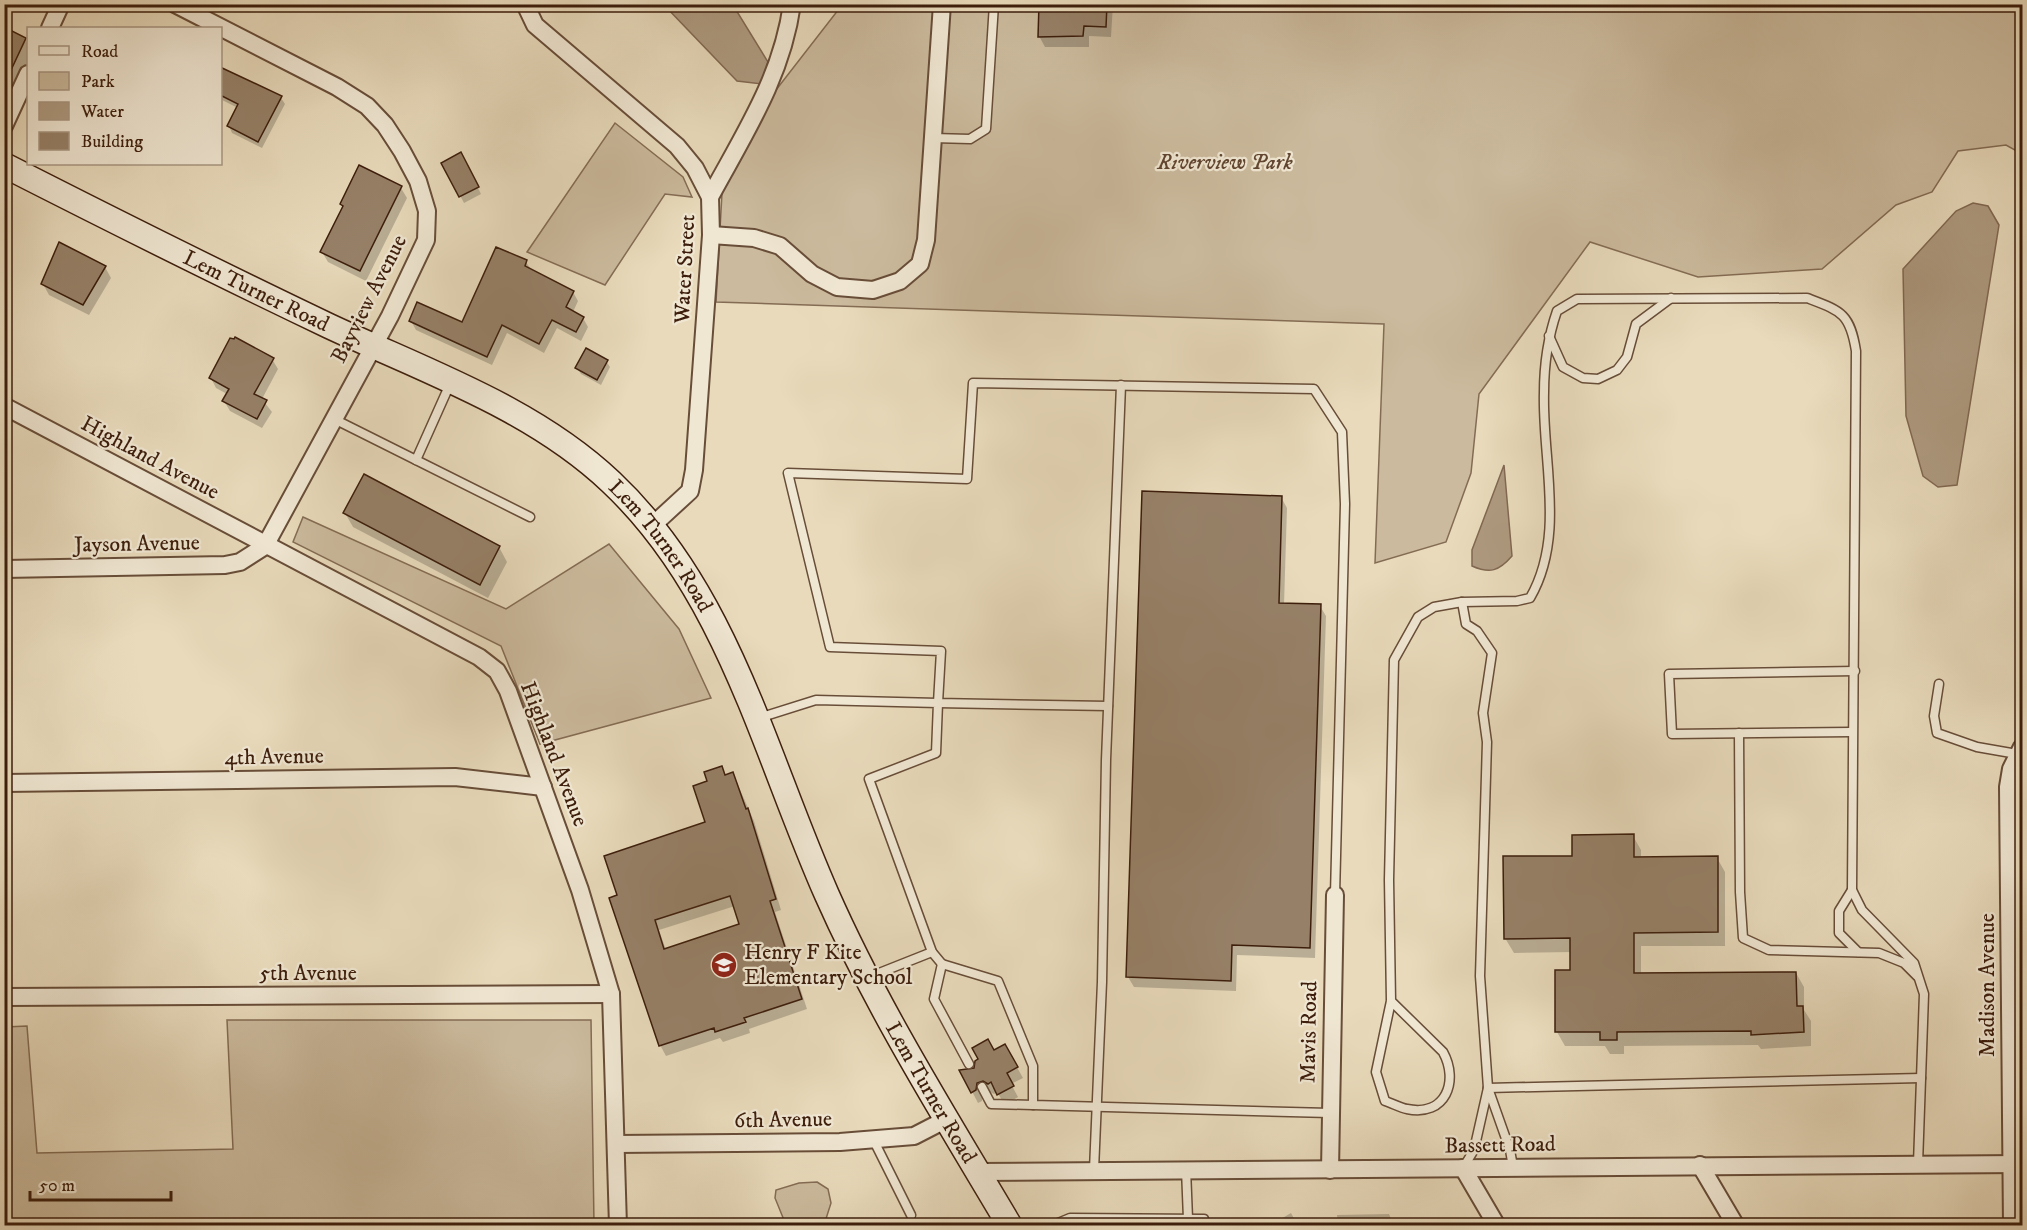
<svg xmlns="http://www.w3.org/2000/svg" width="2027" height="1230" font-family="'IM FELL DW Pica',serif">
  <rect width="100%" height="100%" fill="#e8dabb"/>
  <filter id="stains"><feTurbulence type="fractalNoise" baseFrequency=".00333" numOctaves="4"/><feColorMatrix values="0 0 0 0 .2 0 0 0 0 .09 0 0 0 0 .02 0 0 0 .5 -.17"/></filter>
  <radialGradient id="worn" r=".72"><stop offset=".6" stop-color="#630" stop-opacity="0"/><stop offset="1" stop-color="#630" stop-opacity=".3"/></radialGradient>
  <g fill="#cbba9d" stroke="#846c54" stroke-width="1.5">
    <path d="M 842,5 L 2022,5 L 2022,154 L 2006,145 L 1958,151 L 1932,192 L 1896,205 L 1822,269 L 1698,277 L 1590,242 L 1479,394 L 1471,473 L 1446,542 L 1375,563 L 1384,324 L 716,302 L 724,157 Z"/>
    <path d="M 615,123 L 683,177 L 692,197 L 665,194 L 605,285 L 527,252 Z"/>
    <path d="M 303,517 L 506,609 L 609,544 L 679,629 L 711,698 L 540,744 L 501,646 L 293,542 Z"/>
    <path d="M 227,1020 L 591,1020 L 594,1225 L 5,1225 L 5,1027 L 27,1026 L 37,1153 L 233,1149 Z"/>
    <path d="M 817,1182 L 828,1189 L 831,1203 L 825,1222 L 817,1225 L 786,1225 L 775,1198 L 776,1190 L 799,1183 Z"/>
  </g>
  <g fill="#ae9a80" stroke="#816852" stroke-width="1.5">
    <path d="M 664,5 L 733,5 L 768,62 L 762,84 L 737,81 Z"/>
    <path d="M 1973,203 L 1988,206 L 1999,225 L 1957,485 L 1938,487 L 1923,476 L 1906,416 L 1903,269 L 1956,211 Z"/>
    <path d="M 1504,465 L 1512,556 C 1499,571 1490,574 1472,566 L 1472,550 Z"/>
  </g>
  <g fill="#0003" fill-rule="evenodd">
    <path d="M 1041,4 L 1113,4 L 1111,37 L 1089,36 L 1089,47 L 1045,47 L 1039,36 Z"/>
    <path d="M 4,28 L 25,39 L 28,45 L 28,62 L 15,92 L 4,106 Z"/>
    <path d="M 220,73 L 281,98 L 285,104 L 262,148 L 232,133 L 229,126 L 238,108 L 220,99 Z"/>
    <path d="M 461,154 L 481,194 L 464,203 L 443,163 Z"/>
    <path d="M 401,188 L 407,198 L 366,281 L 328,262 L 322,252 L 344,208 L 342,204 Z"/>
    <path d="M 526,262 L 532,271 L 573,292 L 578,301 L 573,312 L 583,318 L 588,327 L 581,341 L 557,328 L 544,353 L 507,333 L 492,365 L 416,330 L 411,321 L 462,324 Z"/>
    <path d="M 105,267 L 111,278 L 89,315 L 49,295 L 43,284 Z"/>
    <path d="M 272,359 L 278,369 L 262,399 L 272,412 L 262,428 L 230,411 L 224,401 L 227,394 L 216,388 L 211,378 Z"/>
    <path d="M 606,361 L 610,367 L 601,385 L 581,374 L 577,368 Z"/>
    <path d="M 1281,497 L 1287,508 L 1284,605 L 1320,606 L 1326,616 L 1315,958 L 1237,955 L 1236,991 L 1134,987 L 1128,977 Z"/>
    <path d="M 345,513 L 499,547 L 507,562 L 488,598 L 353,527 Z"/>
    <path d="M 721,768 L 726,776 L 733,774 L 754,821 L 781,910 L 775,912 L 807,1009 L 749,1029 L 750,1033 L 723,1042 L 720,1038 L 666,1056 L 660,1045 L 619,896 L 707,823 L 709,782 ZM 735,906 L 741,925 L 666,950 L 659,930 Z"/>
    <path d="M 1633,836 L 1641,850 L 1641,858 L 1717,858 L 1725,872 L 1725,946 L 1641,946 L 1641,974 L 1796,973 L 1804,987 L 1804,1010 L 1811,1021 L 1811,1046 L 1761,1049 L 1758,1045 L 1624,1046 L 1624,1054 L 1610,1054 L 1605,1046 L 1565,1046 L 1557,1032 L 1572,972 L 1572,952 L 1514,953 L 1505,938 L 1573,857 Z"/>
    <path d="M 1005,1046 L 1023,1078 L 1011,1084 L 1018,1097 L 1005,1105 L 997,1092 L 994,1094 L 988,1091 L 982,1095 L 982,1101 L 978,1103 L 961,1070 L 969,1072 Z"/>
    <path d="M 1291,1213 L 1298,1226 L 1269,1226 Z"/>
    <path d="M 1389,1214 L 1394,1226 L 1338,1226 L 1337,1215 Z"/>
  </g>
  <g fill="#968067" stroke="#3d1e0c" stroke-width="1.5" fill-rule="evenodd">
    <path d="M 1039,4 L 1107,4 L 1106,27 L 1084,26 L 1083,36 L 1038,37 Z"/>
    <path d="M 4,27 L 26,38 L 4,85 Z"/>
    <path d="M 220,67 L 282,96 L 258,142 L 227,126 L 238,104 L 220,95 Z"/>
    <path d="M 461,152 L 479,187 L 459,197 L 441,163 Z"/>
    <path d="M 359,165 L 402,186 L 360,271 L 320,252 L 343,206 L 340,204 Z"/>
    <path d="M 59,242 L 106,266 L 83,305 L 41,284 Z"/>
    <path d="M 496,247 L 527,260 L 525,266 L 574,291 L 566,307 L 584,317 L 576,332 L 552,320 L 539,344 L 502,325 L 487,357 L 409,321 L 417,302 L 462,322 Z"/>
    <path d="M 235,337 L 274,358 L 254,394 L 267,400 L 257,419 L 222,401 L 229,389 L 209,378 L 230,338 L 234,339 Z"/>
    <path d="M 586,348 L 608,360 L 597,380 L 575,368 Z"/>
    <path d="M 364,474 L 500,546 L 480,585 L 343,513 Z"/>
    <path d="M 1142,491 L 1282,496 L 1279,603 L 1321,604 L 1310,948 L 1232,945 L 1231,981 L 1126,977 Z"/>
    <path d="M 722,766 L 725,775 L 733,772 L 746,809 L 748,808 L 776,899 L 770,901 L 802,999 L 744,1018 L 746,1022 L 715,1032 L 714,1028 L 659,1046 L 609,898 L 617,895 L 604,856 L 705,822 L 693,786 L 707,781 L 704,772 ZM 730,896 L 739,924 L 664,949 L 655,920 Z"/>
    <path d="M 1634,834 L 1634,857 L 1718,856 L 1718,932 L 1634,933 L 1634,973 L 1796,972 L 1797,1006 L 1803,1006 L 1804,1032 L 1751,1035 L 1751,1031 L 1617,1032 L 1617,1040 L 1600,1040 L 1600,1032 L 1555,1032 L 1555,970 L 1570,970 L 1570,938 L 1504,939 L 1503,856 L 1572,856 L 1572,835 Z"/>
    <path d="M 988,1039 L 994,1050 L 1005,1044 L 1018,1067 L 1007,1073 L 1014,1086 L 997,1095 L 991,1082 L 988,1084 L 983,1081 L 977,1083 L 976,1090 L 971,1093 L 959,1070 L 974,1068 L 975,1061 L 978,1059 L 972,1048 Z"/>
  </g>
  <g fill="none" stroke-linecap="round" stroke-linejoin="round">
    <g stroke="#684d38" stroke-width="11">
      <g id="lane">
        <path d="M 933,138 L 970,139 L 986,129 L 994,4"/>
        <path d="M 1549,336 L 1563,367 L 1583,378 L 1598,379 L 1617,370 L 1627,357 L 1636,324 L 1671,298"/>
        <path d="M 334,419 L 530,517"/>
        <path d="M 416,460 L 450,384"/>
        <path d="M 1462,602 L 1466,624 L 1477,631 L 1492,653 L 1483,713 L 1487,742 L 1480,976 L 1488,1088 L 1921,1078"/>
        <path d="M 1939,684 L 1934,716 L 1937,733 L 1977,747 L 2017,754"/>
        <path d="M 1108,706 L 938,703 L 941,651 L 830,647 L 788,473 L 967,479 L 973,383 L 1314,389 L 1342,432 L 1345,504 L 1335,895"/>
        <path d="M 759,718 L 816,700 L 938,703 L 936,753 L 869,779 L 932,952 L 942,964 L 998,981 L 1033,1066 L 1033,1105 L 1330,1113"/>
        <path d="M 1851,732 L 1672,734 L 1669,674 L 1855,671"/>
        <path d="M 1739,733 L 1740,892 L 1743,938 L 1769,950 L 1879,953 L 1904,963 L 1917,976"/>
        <path d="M 1852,890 L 1839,911 L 1839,933 L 1858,952"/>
        <path d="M 942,964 L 934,999 L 969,1064"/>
        <path d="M 869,977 L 932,952"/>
        <path d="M 1391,1001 L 1443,1052 C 1459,1081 1446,1117 1407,1109 C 1400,1108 1392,1103 1385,1101 L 1376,1072 L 1391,1001 L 1389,880 L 1394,660 L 1418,617 L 1434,607 L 1462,602 L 1517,601 L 1530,598 C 1566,536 1542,460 1544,393 C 1544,365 1548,337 1557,311 L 1577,299 L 1807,298 C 1841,311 1850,313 1856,351 L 1852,890 L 1862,910 L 1914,963 L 1924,994 L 1918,1164"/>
        <path d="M 982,1087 L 991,1104 L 1033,1105"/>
        <path d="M 1488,1088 L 1510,1150 L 1513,1167"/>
        <path d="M 873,1139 L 911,1215"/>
        <path d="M 1463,1168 L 1474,1150 L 1488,1088"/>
        <path d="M 1186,1169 L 1188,1219"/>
        <path d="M 1094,1170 L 1102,982 L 1106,760 L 1121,385"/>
        <path d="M 1051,1226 L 1070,1218 L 1204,1219 L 1206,1226"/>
      </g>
    </g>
    <g stroke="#684d38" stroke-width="20">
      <g id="street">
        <path d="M 525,4 L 535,25 L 677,146 L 695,168 L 710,197 L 711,235 L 694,470 L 690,491 L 653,525"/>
        <path d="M 50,28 L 61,4"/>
        <path d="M 4,126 L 28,74"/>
        <path d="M 710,197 C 744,134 782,77 792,4"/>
        <path d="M 711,235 L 754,238 L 780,246 L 812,274 L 837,287 L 873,290 L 900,281 L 920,264 L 926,240 L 942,4"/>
        <path d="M 4,406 L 479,657 L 497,671 L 508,691 L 580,890 L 611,994 L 618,1226"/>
        <path d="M 4,569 L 225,565 L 240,562 L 265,546 L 390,316 L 426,240 L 427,211 L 418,181 L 402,151 L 385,125 L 367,106 L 337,87 L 175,4"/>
        <path d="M 4,783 L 455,777 L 543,787"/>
        <path d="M 4,997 L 611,994"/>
        <path d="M 616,1144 L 840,1142 L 914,1136 L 947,1119"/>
        <path d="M 1700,1165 L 1736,1226"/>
        <path d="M 1463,1168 L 1497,1226"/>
        <path d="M 1330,1170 L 1335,895"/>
        <path d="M 978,1172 L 2022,1164"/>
        <path d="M 2012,1226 L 2008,787 L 2011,769 L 2022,747"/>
      </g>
    </g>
    <g stroke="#3d1e0c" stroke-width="27">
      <g id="secondary">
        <path id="s1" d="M 4,165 C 112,220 220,274 329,326 C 425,371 533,408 611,482 C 728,592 764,753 827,895 C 878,1010 946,1118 1010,1226"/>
      </g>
    </g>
    <use href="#lane" stroke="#f0e7d3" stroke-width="8"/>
    <use href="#street" stroke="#f0e7d3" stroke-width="16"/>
    <use href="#secondary" stroke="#f0e7d3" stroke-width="24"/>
  </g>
  <defs>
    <g id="school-disc" transform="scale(1.35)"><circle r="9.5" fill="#8f2418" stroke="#f0e7d3"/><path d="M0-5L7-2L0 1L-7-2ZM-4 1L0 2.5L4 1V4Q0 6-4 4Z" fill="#fff"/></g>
  </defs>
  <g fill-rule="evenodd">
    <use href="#school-disc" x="724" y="965"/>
  </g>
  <g text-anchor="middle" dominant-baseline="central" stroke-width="4.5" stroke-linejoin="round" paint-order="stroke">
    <g font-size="22" font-style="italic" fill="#604530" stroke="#f0e7d3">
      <text x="1225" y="162">Riverview Park</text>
    </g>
    <g font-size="22" fill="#3d1e0c" stroke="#f0e7d3">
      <text transform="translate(685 269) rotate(-87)">Water Street</text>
      <text stroke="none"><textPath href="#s1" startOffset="282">Lem Turner Road</textPath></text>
      <text transform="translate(369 299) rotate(-63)">Bayview Avenue</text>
      <text transform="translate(150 458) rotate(28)">Highland Avenue</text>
      <text transform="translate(137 544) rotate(-1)">Jayson Avenue</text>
      <text stroke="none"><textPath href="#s1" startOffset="768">Lem Turner Road</textPath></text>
      <text transform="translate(554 754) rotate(69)">Highland Avenue</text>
      <text transform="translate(274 757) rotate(-1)">4th Avenue</text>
      <text x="308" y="973">5th Avenue</text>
      <text transform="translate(1987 985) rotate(-90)">Madison Avenue</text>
      <text transform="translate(1309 1032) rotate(-89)">Mavis Road</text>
      <text stroke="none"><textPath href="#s1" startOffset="1380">Lem Turner Road</textPath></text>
      <text transform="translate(783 1120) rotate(-1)">6th Avenue</text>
      <text transform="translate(1500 1145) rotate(-1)">Bassett Road</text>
    </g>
    <g font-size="22" fill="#3d1e0c" stroke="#f0e7d3" text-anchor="start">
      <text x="744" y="952">Henry F Kite<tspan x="744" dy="25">Elementary School</tspan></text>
    </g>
  </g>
  <rect width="2027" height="1230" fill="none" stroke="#e8dabb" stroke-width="24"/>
  <rect x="6" y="6" width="2015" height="1218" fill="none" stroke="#3d1e0c" stroke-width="3"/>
  <rect x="12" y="12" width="2003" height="1206" fill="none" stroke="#3d1e0c" stroke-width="1.5"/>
  <rect x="27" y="27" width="195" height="138" fill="#f0e7d3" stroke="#a89783" stroke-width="1.5"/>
  <rect x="39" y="46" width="30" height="9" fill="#f0e7d3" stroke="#a89783" stroke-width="1.5"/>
  <text x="81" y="57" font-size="18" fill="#3d1e0c">Road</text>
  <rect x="39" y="72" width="30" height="18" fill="#cbba9d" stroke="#a89783" stroke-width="1.5"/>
  <text x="81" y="87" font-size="18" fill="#3d1e0c">Park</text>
  <rect x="39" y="102" width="30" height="18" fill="#ae9a80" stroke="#a89783" stroke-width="1.5"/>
  <text x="81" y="117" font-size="18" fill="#3d1e0c">Water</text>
  <rect x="39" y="132" width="30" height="18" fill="#968067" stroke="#a89783" stroke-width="1.5"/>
  <text x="81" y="147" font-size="18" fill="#3d1e0c">Building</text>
  <path d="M30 1191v9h141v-9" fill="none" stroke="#3d1e0c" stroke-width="3"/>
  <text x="39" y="1191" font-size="18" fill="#3d1e0c" stroke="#f0e7d3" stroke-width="4.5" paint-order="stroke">50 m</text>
  <rect width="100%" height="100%" filter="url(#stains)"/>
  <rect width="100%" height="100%" fill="url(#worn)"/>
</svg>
